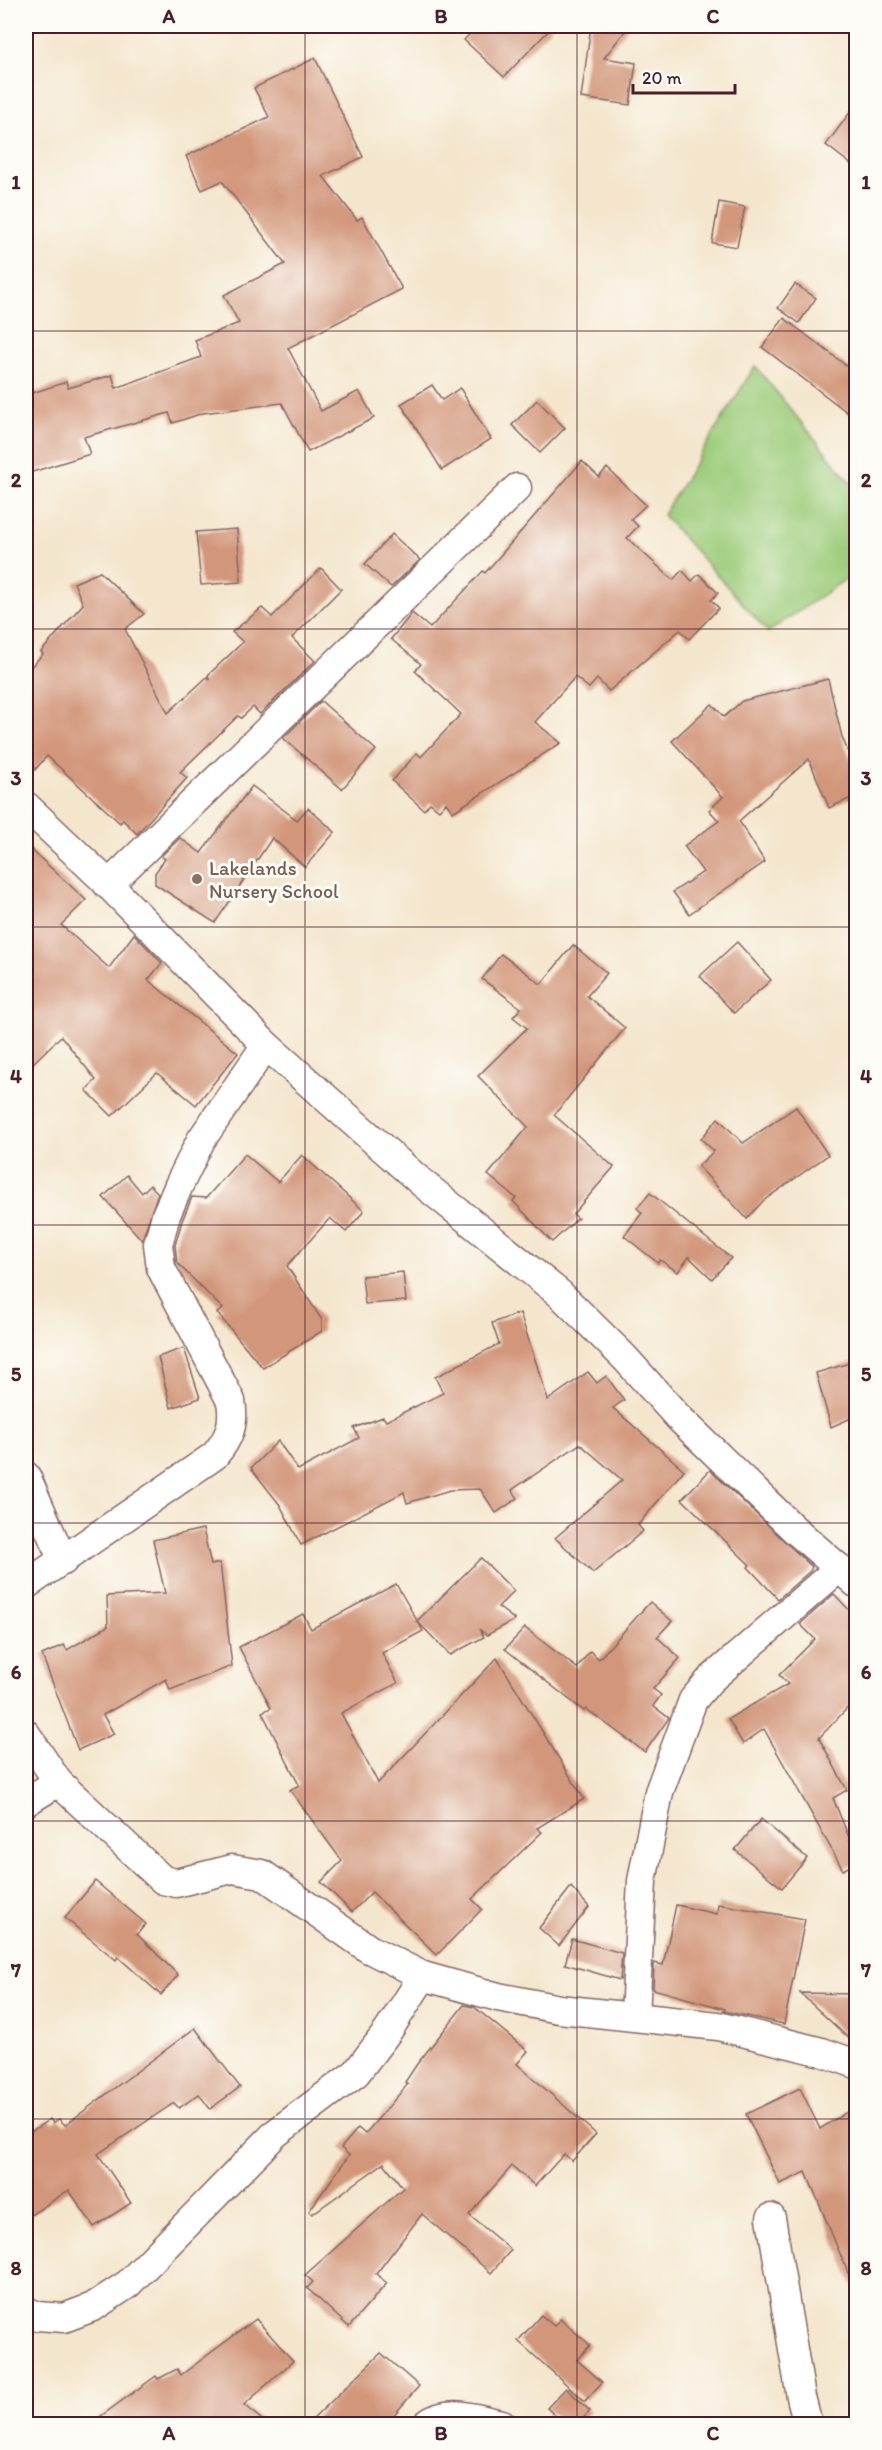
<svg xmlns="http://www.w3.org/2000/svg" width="882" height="2450" font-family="Itim,sans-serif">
  <rect width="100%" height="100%" fill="#fdfcf7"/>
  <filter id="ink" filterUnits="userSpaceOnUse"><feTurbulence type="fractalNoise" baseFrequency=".0167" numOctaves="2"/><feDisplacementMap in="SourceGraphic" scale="12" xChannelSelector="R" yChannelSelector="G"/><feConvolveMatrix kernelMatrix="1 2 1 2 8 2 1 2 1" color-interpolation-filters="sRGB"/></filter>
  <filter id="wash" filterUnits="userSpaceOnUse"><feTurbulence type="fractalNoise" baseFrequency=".008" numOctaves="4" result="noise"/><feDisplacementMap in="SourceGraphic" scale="24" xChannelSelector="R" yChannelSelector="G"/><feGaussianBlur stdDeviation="1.35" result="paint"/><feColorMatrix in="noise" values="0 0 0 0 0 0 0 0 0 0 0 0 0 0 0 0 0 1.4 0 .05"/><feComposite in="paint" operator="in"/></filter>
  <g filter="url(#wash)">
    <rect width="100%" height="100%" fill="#f4e6cd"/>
    <path fill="#9dcc7a" stroke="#747652" stroke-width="1.5" d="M 755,366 L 856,489 L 856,572 L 768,632 L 663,515 Z"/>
    <g id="blocks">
      <g fill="#d2967a">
        <path d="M 477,26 L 553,26 L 504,77 L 464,40 Z"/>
        <path d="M 591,26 L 629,26 L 604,58 L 636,63 L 630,105 L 581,98 Z"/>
        <path d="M 315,58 L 363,157 L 323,176 L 357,220 L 362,217 L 402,289 L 288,348 L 321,411 L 359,391 L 374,418 L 308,452 L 282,403 L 203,413 L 173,423 L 169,413 L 84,437 L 90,454 L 26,474 L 26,395 L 66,382 L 68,388 L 112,375 L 116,388 L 201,357 L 195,340 L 239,323 L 224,295 L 285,264 L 222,181 L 202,190 L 186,156 L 269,117 L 254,88 Z"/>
        <path d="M 856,104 L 856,168 L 826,145 Z"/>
        <path d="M 719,202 L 745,207 L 737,247 L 712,243 Z"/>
        <path d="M 795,284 L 816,298 L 799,323 L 778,308 Z"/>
        <path d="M 784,318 L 856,373 L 856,419 L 762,347 Z"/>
        <path d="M 432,385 L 442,400 L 460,388 L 491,439 L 442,470 L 401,404 Z"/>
        <path d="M 537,400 L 565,428 L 540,453 L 512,425 Z"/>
        <path d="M 582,461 L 599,477 L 607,468 L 646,505 L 631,519 L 638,526 L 627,538 L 673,580 L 682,570 L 692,581 L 699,574 L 718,593 L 711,600 L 719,608 L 689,639 L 680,630 L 609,691 L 597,679 L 589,688 L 575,677 L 535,722 L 561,743 L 453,812 L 446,803 L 439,810 L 430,803 L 424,810 L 392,781 L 417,753 L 421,757 L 461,714 L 415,671 L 421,664 L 391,639 L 412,613 L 430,628 L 483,571 L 485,573 Z"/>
        <path d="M 237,529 L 241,582 L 201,585 L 196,532 Z"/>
        <path d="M 392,534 L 420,560 L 391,587 L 365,564 Z"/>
        <path d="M 321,568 L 341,589 L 292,638 L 315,661 L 260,714 L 253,707 L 241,718 L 238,716 L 180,772 L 187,778 L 137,834 L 123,820 L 120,823 L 47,756 L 26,780 L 26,672 L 43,654 L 41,652 L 83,604 L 74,583 L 100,572 L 144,614 L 125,629 L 168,713 L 207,677 L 209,679 L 208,675 L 243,642 L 232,632 L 262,608 L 272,617 Z"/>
        <path d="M 828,679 L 842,737 L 856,771 L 856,796 L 829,808 L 809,759 L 739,821 L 765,862 L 689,914 L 673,892 L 703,872 L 684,846 L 719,821 L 709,810 L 723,797 L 672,741 L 712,704 L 724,717 L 742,701 Z"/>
        <path d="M 321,701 L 376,750 L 342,789 L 283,738 Z"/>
        <path d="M 252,786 L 297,820 L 308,808 L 335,832 L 305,867 L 272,838 L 215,923 L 155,884 L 155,873 L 165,859 L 161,856 L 180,838 L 201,853 Z"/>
        <path d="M 26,845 L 86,900 L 61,925 L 109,968 L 134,934 L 162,963 L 148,980 L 238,1053 L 196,1105 L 157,1073 L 112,1116 L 86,1090 L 96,1080 L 61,1036 L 26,1070 Z"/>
        <path d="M 737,942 L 771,980 L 734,1013 L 700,976 Z"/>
        <path d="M 573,945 L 607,973 L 587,996 L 625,1028 L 554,1115 L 614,1167 L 573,1214 L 578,1218 L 552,1242 L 513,1201 L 516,1198 L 488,1175 L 528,1127 L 478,1076 L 527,1028 L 513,1017 L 521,1008 L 482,979 L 501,954 L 541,984 Z"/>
        <path d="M 796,1107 L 828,1155 L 763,1201 L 747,1219 L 698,1166 L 714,1151 L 701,1139 L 718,1118 L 743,1143 Z"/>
        <path d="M 245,1154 L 278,1182 L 302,1155 L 364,1211 L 346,1232 L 330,1218 L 287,1266 L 322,1320 L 322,1331 L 263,1368 L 217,1313 L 223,1309 L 177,1263 L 175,1245 L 182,1221 L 192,1197 L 206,1198 Z"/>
        <path d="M 127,1175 L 142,1193 L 150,1185 L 158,1193 L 142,1240 L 103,1197 Z"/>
        <path d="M 650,1193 L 731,1258 L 712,1279 L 689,1257 L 678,1272 L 660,1260 L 658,1263 L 624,1236 L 642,1213 L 637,1208 Z"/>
        <path d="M 403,1272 L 406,1301 L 365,1304 L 362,1276 Z"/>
        <path d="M 520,1313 L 548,1400 L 588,1372 L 597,1383 L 606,1376 L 624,1400 L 613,1408 L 684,1470 L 638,1525 L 643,1531 L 593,1573 L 555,1538 L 622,1480 L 580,1444 L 512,1490 L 518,1498 L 496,1513 L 480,1489 L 450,1490 L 407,1503 L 404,1492 L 301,1545 L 280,1505 L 251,1468 L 278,1441 L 298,1470 L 359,1438 L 354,1428 L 383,1417 L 386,1421 L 443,1393 L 435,1377 L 499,1344 L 492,1323 Z"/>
        <path d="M 184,1348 L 200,1398 L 171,1408 L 158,1357 Z"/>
        <path d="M 856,1361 L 856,1416 L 831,1427 L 816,1373 Z"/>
        <path d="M 710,1470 L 812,1567 L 810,1571 L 778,1599 L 748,1567 L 750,1565 L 682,1499 Z"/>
        <path d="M 203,1529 L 211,1565 L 220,1563 L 232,1666 L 170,1690 L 166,1679 L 103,1715 L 114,1734 L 78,1750 L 42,1655 L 64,1645 L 67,1650 L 108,1626 L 107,1596 L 165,1593 L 153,1540 Z"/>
        <path d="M 481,1558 L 514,1591 L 498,1607 L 515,1620 L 487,1635 L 479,1629 L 484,1637 L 450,1655 L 417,1621 Z"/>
        <path d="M 396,1584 L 423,1631 L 382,1653 L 398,1683 L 341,1713 L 378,1783 L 497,1658 L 584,1799 L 537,1828 L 542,1832 L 472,1899 L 482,1909 L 437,1955 L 372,1892 L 352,1912 L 321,1882 L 342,1861 L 290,1790 L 299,1785 L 262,1712 L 271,1708 L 239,1647 L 303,1614 L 311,1629 Z"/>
        <path d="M 834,1594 L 856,1617 L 856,1699 L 819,1738 L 847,1790 L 833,1798 L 856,1855 L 856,1863 L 843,1870 L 764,1729 L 743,1744 L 728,1719 L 788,1684 L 779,1675 L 815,1639 L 800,1624 Z"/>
        <path d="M 650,1602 L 672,1621 L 657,1637 L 680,1658 L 653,1689 L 661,1695 L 653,1706 L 669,1718 L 645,1752 L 586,1709 L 584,1711 L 505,1649 L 525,1628 L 577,1668 L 590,1651 L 599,1659 Z"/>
        <path d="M 761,1819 L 807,1858 L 782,1888 L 735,1850 Z"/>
        <path d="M 95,1881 L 146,1924 L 137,1934 L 178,1975 L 161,1995 L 118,1957 L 116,1960 L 65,1918 Z"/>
        <path d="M 571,1887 L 589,1907 L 559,1946 L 539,1928 Z"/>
        <path d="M 718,1904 L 805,1919 L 784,2024 L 724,2011 L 725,2009 L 653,1989 L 654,1963 L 663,1965 L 676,1905 L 717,1914 Z"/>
        <path d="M 572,1939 L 622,1953 L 620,1980 L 565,1964 Z"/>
        <path d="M 800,1993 L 856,1994 L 856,2045 Z"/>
        <path d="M 464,2005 L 474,2007 L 528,2051 L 517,2064 L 596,2134 L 572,2161 L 564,2154 L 535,2186 L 512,2166 L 469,2215 L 511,2250 L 491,2273 L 422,2214 L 376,2274 L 387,2283 L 349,2327 L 307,2288 L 313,2282 L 305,2275 L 403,2188 L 384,2163 L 312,2214 L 309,2211 L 349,2155 L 341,2148 L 358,2128 L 365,2134 L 408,2084 L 405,2082 L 417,2064 Z"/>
        <path d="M 195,2028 L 240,2087 L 210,2109 L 199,2094 L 179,2108 L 174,2103 L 98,2154 L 131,2203 L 94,2227 L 69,2190 L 26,2218 L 26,2135 L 50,2119 L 53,2123 L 59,2119 L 65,2125 Z"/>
        <path d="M 800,2088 L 820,2129 L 856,2106 L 856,2292 L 806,2172 L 780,2184 L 746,2114 Z"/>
        <path d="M 541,2315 L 554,2326 L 560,2319 L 590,2345 L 577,2360 L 602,2382 L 585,2401 L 518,2341 Z"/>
        <path d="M 256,2319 L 293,2361 L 244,2405 L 267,2424 L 90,2424 L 156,2376 L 158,2379 L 177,2369 L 181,2375 Z"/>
        <path d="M 381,2353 L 419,2386 L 386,2424 L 308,2424 Z"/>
        <path d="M 566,2388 L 590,2411 L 578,2424 L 564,2424 L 547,2408 Z"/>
      </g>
    </g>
  </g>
  <g filter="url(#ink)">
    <use href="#blocks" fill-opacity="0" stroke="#866564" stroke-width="1.5"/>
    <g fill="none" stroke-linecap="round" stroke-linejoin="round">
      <g stroke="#866564" stroke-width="31">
        <g id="minor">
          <path d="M 26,806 L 100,876 L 266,1045 L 421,1182 L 560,1294 L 625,1358 L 678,1417 L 794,1529 L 856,1583"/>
          <path d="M 108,885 L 517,488"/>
          <path d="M 26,1476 L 63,1561"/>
          <path d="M 26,1585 L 214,1456 C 229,1439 235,1424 231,1401 L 161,1268 L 158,1244 L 166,1215 L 179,1185 L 201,1140 L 266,1045"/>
          <path d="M 26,1734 L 58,1782 L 163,1880 L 176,1883 L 232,1869 L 262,1874 L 369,1949 L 423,1976 L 498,1997 L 559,2009 L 718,2026 L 822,2052 L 856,2064"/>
          <path d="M 26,1802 L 58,1782"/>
          <path d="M 635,2016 L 642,1881 L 659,1792 L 693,1700 L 710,1680 L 839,1568"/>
          <path d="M 771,2218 L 801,2397 L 808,2424"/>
          <path d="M 26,2311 L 38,2316 L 64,2318 L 93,2307 L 128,2284 L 276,2133 L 356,2073 L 388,2031 L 423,1976"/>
          <path d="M 427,2424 C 449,2407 477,2419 502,2424"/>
        </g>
      </g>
      <use href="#minor" stroke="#fff" stroke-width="28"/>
    </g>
  </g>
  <path fill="none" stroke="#4a1f2b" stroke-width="1.5" stroke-opacity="0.55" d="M 305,26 L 305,2424M 577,26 L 577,2424M 26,331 L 856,331M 26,629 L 856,629M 26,927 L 856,927M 26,1225 L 856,1225M 26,1523 L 856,1523M 26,1821 L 856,1821M 26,2119 L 856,2119"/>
  <circle fill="#8d6e63" stroke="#fdfcf7" stroke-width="2" cx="197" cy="879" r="6"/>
  <g text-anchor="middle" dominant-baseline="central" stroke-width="6" stroke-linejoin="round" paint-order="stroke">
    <g font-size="20" fill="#785e54" stroke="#fdfcf7" text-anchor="start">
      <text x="209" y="868">Lakelands<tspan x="209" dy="23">Nursery School</tspan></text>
    </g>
  </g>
  <rect width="882" height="2450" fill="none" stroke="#fdfcf7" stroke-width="66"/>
  <path d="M633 84v9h102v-9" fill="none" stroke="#4a1f2b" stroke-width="3"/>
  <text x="642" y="84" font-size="18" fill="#4a1f2b" stroke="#fdfcf7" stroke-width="4.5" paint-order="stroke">20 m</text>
  <rect x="33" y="33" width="816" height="2384" fill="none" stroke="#4a1f2b" stroke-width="2"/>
  <g font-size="20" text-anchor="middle" font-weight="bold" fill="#4a1f2b">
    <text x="169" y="23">A</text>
    <text x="441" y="23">B</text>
    <text x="713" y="23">C</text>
    <text x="16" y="189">1</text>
    <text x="866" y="189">1</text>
    <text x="16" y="487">2</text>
    <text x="866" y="487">2</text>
    <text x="16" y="785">3</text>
    <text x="866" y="785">3</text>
    <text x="16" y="1083">4</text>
    <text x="866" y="1083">4</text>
    <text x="16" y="1381">5</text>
    <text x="866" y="1381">5</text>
    <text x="16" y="1679">6</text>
    <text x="866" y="1679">6</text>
    <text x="16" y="1977">7</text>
    <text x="866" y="1977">7</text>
    <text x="16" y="2275">8</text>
    <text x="866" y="2275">8</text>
    <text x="169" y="2440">A</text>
    <text x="441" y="2440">B</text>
    <text x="713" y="2440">C</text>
  </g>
</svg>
